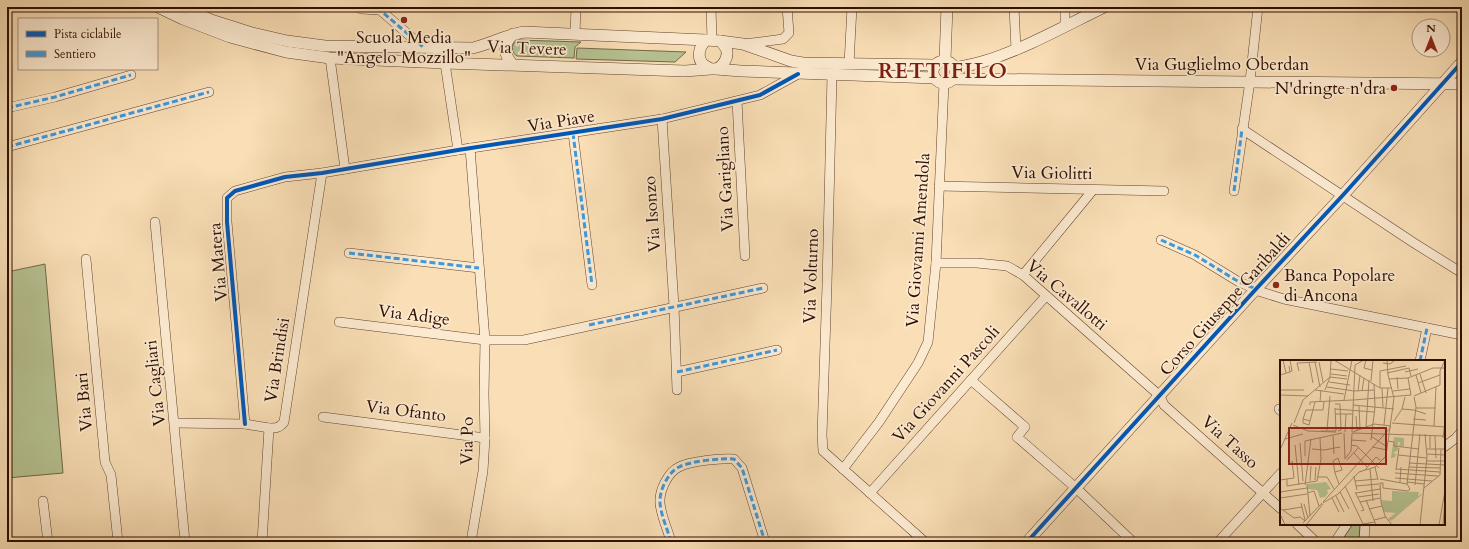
<svg xmlns="http://www.w3.org/2000/svg" width="1469" height="549" font-family="Cardo,serif">
  <rect width="100%" height="100%" fill="#fadfb6"/>
  <filter id="stains"><feTurbulence type="fractalNoise" baseFrequency=".005" numOctaves="4"/><feColorMatrix values="0 0 0 0 .2 0 0 0 0 .09 0 0 0 0 .02 0 0 0 .5 -.17"/></filter>
  <radialGradient id="worn" r=".72"><stop offset=".6" stop-color="#630" stop-opacity="0"/><stop offset="1" stop-color="#630" stop-opacity=".3"/></radialGradient>
  <g fill="#b7c393" stroke="#72684a">
    <path d="M 518,40 L 581,42 L 575,47 L 574,58 L 517,56 C 512,53 512,49 513,44 Z"/>
    <path d="M 577,48 L 686,52 L 675,62 L 576,59 Z"/>
    <path d="M 45,264 L 63,473 L 7,478 L 7,272 Z"/>
    <path d="M 1353,524 L 1360,524 L 1359,542 L 1348,542 L 1344,537 Z"/>
  </g>
  <g fill="none" stroke-linecap="round" stroke-linejoin="round">
    <g stroke="#61422e" stroke-width="10">
      <g id="minor">
        <path d="M 359,7 L 361,9 L 380,10 L 423,47"/>
        <path d="M 711,7 L 712,40"/>
        <path d="M 1014,7 L 1016,49"/>
        <path d="M 1065,7 L 1065,26"/>
        <path d="M 575,34 L 576,7"/>
        <path d="M 744,44 L 783,39 L 789,33 L 787,7"/>
        <path d="M 330,58 L 345,169"/>
        <path d="M 445,63 L 458,150"/>
        <path d="M 849,64 L 852,7"/>
        <path d="M 832,75 L 827,285 L 822,435 L 823,451 L 925,542"/>
        <path d="M 737,101 L 745,256"/>
        <path d="M 7,108 L 55,97 L 131,75"/>
        <path d="M 662,119 L 674,306 L 677,390"/>
        <path d="M 1242,129 L 1414,243 L 1462,273"/>
        <path d="M 573,133 L 592,285"/>
        <path d="M 7,147 L 209,92"/>
        <path d="M 470,148 L 485,340 L 484,394 L 485,438 L 483,471 L 471,542"/>
        <path d="M 939,186 L 1164,191"/>
        <path d="M 1234,191 L 1250,81 L 1258,7"/>
        <path d="M 155,222 L 185,542"/>
        <path d="M 1161,240 L 1195,255 L 1239,282 L 1256,289"/>
        <path d="M 349,253 L 479,268"/>
        <path d="M 86,259 L 105,462 L 111,475 L 118,542"/>
        <path d="M 936,263 L 977,263 L 1007,266 L 1023,275 L 1160,396 L 1164,405 L 1281,509"/>
        <path d="M 1023,275 L 1093,190"/>
        <path d="M 1255,290 L 1284,299 L 1462,335"/>
        <path d="M 339,322 L 485,340 L 524,340 L 763,288"/>
        <path d="M 1420,361 L 1427,328"/>
        <path d="M 677,372 L 777,350"/>
        <path d="M 971,380 L 1025,427 L 1017,437 L 1076,488 L 1133,542"/>
        <path d="M 1279,409 L 1281,411"/>
        <path d="M 323,417 L 485,438"/>
        <path d="M 175,423 L 245,424 L 269,428"/>
        <path d="M 245,424 L 227,222 L 227,198 L 235,191 L 285,177 L 322,173 L 458,150 L 662,119 L 760,95 L 798,74"/>
        <path d="M 1444,447 L 1456,438 L 1462,431"/>
        <path d="M 843,469 L 879,422 L 918,363 L 928,342 L 936,263 L 944,83"/>
        <path d="M 870,493 L 1046,296"/>
        <path d="M 43,501 L 48,542"/>
        <path d="M 1297,524 L 1316,542"/>
        <path d="M 262,542 L 269,428 C 277,428 279,428 284,422 L 322,173"/>
        <path d="M 671,542 C 668,530 661,516 660,503 C 659,491 668,472 679,467 C 690,461 722,458 734,459 L 742,468 L 765,542"/>
        <path d="M 1218,542 L 1281,473"/>
        <path d="M 1335,542 L 1347,524"/>
        <path d="M 1364,542 L 1365,524"/>
      </g>
    </g>
    <g stroke="#61422e" stroke-width="12">
      <g id="tertiary">
        <path d="M 158,7 L 183,19 L 230,37 L 286,52 L 330,58 L 445,63 L 685,71 L 711,69"/>
        <path d="M 183,7 L 211,20 L 252,33 L 287,41 L 325,46 L 473,48 C 490,44 506,35 524,32 L 706,40"/>
        <path d="M 706,40 L 720,41 C 723,44 726,47 727,51 C 728,59 721,70 713,69 C 710,69 707,67 704,65 C 696,58 699,47 706,40 Z"/>
        <path d="M 720,41 L 743,44 L 791,61 L 803,63 L 935,65"/>
        <path d="M 945,60 L 947,7"/>
        <circle cx="944" cy="72" r="11"/>
        <path d="M 512,64 C 503,53 503,45 513,34"/>
        <path d="M 955,68 C 965,66 976,64 985,61 C 1026,48 1065,26 1104,7"/>
        <path d="M 716,69 L 741,71 L 935,78"/>
        <path d="M 953,79 L 1462,84"/>
        <path d="M 1027,542 L 1256,289 L 1344,194 L 1462,62"/>
      </g>
    </g>
    <use href="#minor" stroke="#fcead0" stroke-width="9"/>
    <use href="#tertiary" stroke="#fcead0" stroke-width="11"/>
    <g stroke="#3d9add" stroke-width="3" stroke-dasharray="6 3" stroke-linecap="butt">
      <path d="M 359,7 L 361,9 L 380,10 L 423,47"/>
      <path d="M 7,108 L 55,97 L 131,75"/>
      <path d="M 573,133 L 592,285"/>
      <path d="M 7,147 L 209,92"/>
      <path d="M 1234,191 L 1242,129"/>
      <path d="M 1161,240 L 1195,255 L 1239,282 L 1256,289"/>
      <path d="M 349,253 L 479,268"/>
      <path d="M 589,325 L 763,288"/>
      <path d="M 1420,361 L 1427,328"/>
      <path d="M 677,372 L 777,350"/>
      <path d="M 1279,409 L 1281,411"/>
      <path d="M 671,542 C 668,530 661,516 660,503 C 659,491 668,472 679,467 C 690,461 722,458 734,459 L 742,468 L 765,542"/>
    </g>
    <g stroke="#fcead0" stroke-width="6">
      <g id="cycleway">
        <path d="M 245,424 L 227,222 L 227,198 L 235,191 L 285,177 L 322,173 L 458,150 L 662,119 L 760,95 L 798,74"/>
        <path d="M 1027,542 L 1256,289 L 1344,194 L 1462,62"/>
      </g>
    </g>
    <use href="#cycleway" stroke="#0057b8" stroke-width="4"/>
  </g>
  <g fill="#8f2418" stroke="#fcead0" stroke-width="1.5">
    <circle cx="404" cy="20" r="4"/>
    <circle cx="1394" cy="88" r="4"/>
    <circle cx="1276" cy="285" r="4"/>
  </g>
  <g text-anchor="middle" dominant-baseline="central" stroke-width="3.5" stroke-linejoin="round" paint-order="stroke">
    <g font-size="17" fill="#2e0e01" stroke="#fcead0">
      <text x="404" y="37">Scuola Media<tspan x="404" dy="20">"Angelo Mozzillo"</tspan></text>
      <text x="1386" y="88" text-anchor="end">N'dringte n'dra</text>
      <text x="1284" y="275" text-anchor="start">Banca Popolare<tspan x="1284" dy="20">di Ancona</tspan></text>
    </g>
    <g font-size="17" fill="#2e0e01" stroke="#fcead0">
      <text transform="translate(527 48) rotate(2)">Via Tevere</text>
      <text x="1222" y="64">Via Guglielmo Oberdan</text>
      <text transform="translate(561 121) rotate(-9)">Via Piave</text>
      <text transform="translate(1052 173) rotate(1)">Via Giolitti</text>
      <text transform="translate(725 179) rotate(-93)">Via Garigliano</text>
      <text transform="translate(652 214) rotate(-94)">Via Isonzo</text>
      <text transform="translate(918 240) rotate(-86)">Via Giovanni Amendola</text>
      <text transform="translate(218 262) rotate(-95)">Via Matera</text>
      <text transform="translate(811 276) rotate(-88)">Via Volturno</text>
      <text transform="translate(1067 295) rotate(40)">Via Cavallotti</text>
      <text transform="translate(1225 304) rotate(-48)">Corso Giuseppe Garibaldi</text>
      <text transform="translate(414 315) rotate(7)">Via Adige</text>
      <text transform="translate(277 360) rotate(-81)">Via Brindisi</text>
      <text transform="translate(155 383) rotate(-96)">Via Cagliari</text>
      <text transform="translate(946 384) rotate(-48)">Via Giovanni Pascoli</text>
      <text transform="translate(84 402) rotate(-95)">Via Bari</text>
      <text transform="translate(406 411) rotate(7)">Via Ofanto</text>
      <text transform="translate(467 441) rotate(-89)">Via Po</text>
      <text transform="translate(1230 442) rotate(42)">Via Tasso</text>
    </g>
    <g font-size="21" font-weight="bold" letter-spacing="1" fill="#7a1f14" stroke="#fcead0">
      <text x="943" y="71">RETTIFILO</text>
    </g>
  </g>
  <g transform="translate(1280 360)">
    <rect width="165" height="165" fill="#fadfb6"/>
    <path d="M 114,77 L 124,78 L 124,86 L 119,87 L 120,82 L 118,82 L 118,90 L 113,93 L 116,94 L 115,97 L 111,98 ZM 46,122 L 51,129 L 47,130 L 48,133 L 45,137 L 40,138 L 37,130 L 27,129 L 28,124 ZM 112,131 L 139,132 L 138,136 L 144,133 L 111,161 L 108,159 L 116,153 L 104,152 L 101,140 L 112,141 Z" fill="#b7c393"/>
    <path fill="none" stroke="#a88b6e" stroke-width="1" d="M 3,0 L 6,13M 10,0 L 12,11 L 10,12M 54,0 L 100,28 L 112,28M 86,0 L 84,8 L 92,10M 29,2 L 33,23M 35,2 L 40,27M 39,2 L 43,22M 103,3 L 110,4 L 115,0M 51,9 L 68,11M 19,11 L 17,3 L 37,2M 125,12 L 138,9M 107,13 L 129,8 L 131,16M 51,14 L 67,16M 140,14 L 146,33M 0,15 L 10,12 L 9,6M 136,15 L 141,33M 117,17 L 118,29M 128,18 L 153,8 L 165,8M 128,18 L 131,35M 109,19 L 128,18M 91,21 L 93,0M 49,22 L 70,25M 138,23 L 160,15M 160,25 L 160,11 L 165,0M 47,27 L 74,31 L 94,30M 100,28 L 100,11 L 126,6M 102,28 L 103,48M 0,30 L 24,30M 35,30 L 64,34M 45,30 L 50,17 L 67,19M 78,31 L 80,15M 82,31 L 84,18M 113,31 L 130,29M 0,35 L 28,36M 134,36 L 160,25M 64,40 L 72,0M 74,40 L 131,35M 40,42 L 41,30M 55,44 L 60,44 L 61,70 L 58,71M 30,45 L 30,42 L 73,40M 73,45 L 114,49M 79,46 L 80,69M 55,48 L 56,71M 136,48 L 156,48M 55,49 L 94,52M 122,49 L 134,50M 134,50 L 146,54M 55,54 L 73,54M 76,56 L 77,71M 23,59 L 23,63 L 29,65 L 35,42M 133,59 L 146,60M 30,61 L 23,59 L 26,50 L 43,50 L 44,42M 114,61 L 122,49 L 125,37M 14,63 L 23,40 L 50,17 L 51,0M 112,63 L 165,67M 13,65 L 28,71 L 56,72M 104,65 L 108,28M 154,66 L 156,27M 86,67 L 89,20M 47,70 L 50,36M 41,71 L 56,71M 65,72 L 66,54M 72,72 L 75,5 L 84,0M 73,72 L 94,64 L 111,66M 64,73 L 65,99M 72,73 L 165,76M 53,76 L 54,94M 91,76 L 107,87M 155,76 L 156,98M 163,78 L 165,61M 5,79 L 23,74M 71,80 L 86,81M 91,80 L 95,47 L 94,24M 108,81 L 114,82 L 114,86 L 139,89M 20,83 L 23,121M 15,85 L 19,125M 71,85 L 77,86 L 99,108M 92,87 L 107,90M 150,88 L 150,75M 32,89 L 44,90 L 60,87M 147,89 L 165,89M 0,90 L 12,63M 74,93 L 87,107M 147,94 L 165,95M 118,95 L 147,98M 25,96 L 25,81 L 62,73M 65,99 L 71,91 L 72,73M 67,100 L 79,87M 146,101 L 165,101M 129,103 L 165,105M 95,107 L 98,120M 129,107 L 160,108M 90,109 L 93,141M 116,109 L 160,112M 85,110 L 96,97 L 100,100M 116,110 L 119,88M 55,112 L 62,110 L 58,98 L 53,101 L 55,113 L 59,124M 115,113 L 158,116M 74,116 L 77,130M 38,117 L 47,117 L 54,129M 115,118 L 152,121M 7,119 L 7,126 L 37,121 L 41,99 L 40,78M 100,119 L 127,124 L 130,129 L 128,131 L 103,128 L 103,123 L 100,123M 0,120 L 14,118 L 12,101M 35,120 L 36,107M 30,121 L 31,106M 75,121 L 97,119M 120,122 L 121,107M 127,122 L 144,124M 100,123 L 101,142 L 105,156 L 112,165M 27,124 L 30,156M 127,124 L 136,47 L 134,37M 25,125 L 31,79M 135,125 L 140,74M 65,126 L 83,164M 76,126 L 99,124M 144,128 L 160,115 L 161,89M 0,132 L 27,128M 60,132 L 69,149M 75,132 L 84,150 L 81,151M 27,133 L 34,131 L 39,146M 76,133 L 100,129M 56,136 L 64,152M 78,137 L 99,134M 0,138 L 27,134M 52,138 L 59,152M 86,140 L 96,165M 43,142 L 111,67M 80,142 L 100,138M 21,143 L 25,160M 43,143 L 58,134 L 79,112 L 95,107 L 106,96 L 114,38 L 108,15 L 107,0M 24,144 L 28,158M 0,148 L 14,158 L 20,157 L 25,161M 89,149 L 102,146M 3,150 L 22,147M 1,156 L 5,165 L 7,164M 94,160 L 106,157M 23,163 L 42,143M 27,164 L 43,144M 83,164 L 95,162M 140,165 L 147,97 L 145,74M 159,165 L 165,131M 163,165 L 165,140"/>
    <path fill="#8f2418" fill-opacity="0.15" stroke="#8f2418" stroke-width="2" d="M 9,68 L 106,68 L 106,104 L 9,104 Z"/>
    <rect width="165" height="165" fill="none" stroke="#2e0e01" stroke-width="2"/>
  </g>
  <rect width="1469" height="549" fill="none" stroke="#fadfb6" stroke-width="24"/>
  <rect x="8" y="8" width="1453" height="533" fill="none" stroke="#2e0e01" stroke-width="2"/>
  <rect x="12" y="12" width="1445" height="525" fill="none" stroke="#2e0e01"/>
  <rect x="18" y="18" width="140" height="52" fill="#fcead0" stroke="#aa927d"/>
  <rect x="26" y="31" width="20" height="6" fill="#0057b8" stroke="#aa927d"/>
  <text x="54" y="38" font-size="12" fill="#2e0e01">Pista ciclabile</text>
  <rect x="26" y="51" width="20" height="6" fill="#3d9add" stroke="#aa927d"/>
  <text x="54" y="58" font-size="12" fill="#2e0e01">Sentiero</text>
  <g transform="translate(1431 38)"><circle r="19" fill="#fcead0" stroke="#aa927d"/>
  <path d="M0-3L7 15L0 10L-7 15Z" fill="#8f2418"/>
  <text y="-6" font-size="11" font-weight="bold" text-anchor="middle" fill="#2e0e01">N</text>
  </g>
  <rect width="100%" height="100%" filter="url(#stains)"/>
  <rect width="100%" height="100%" fill="url(#worn)"/>
</svg>
